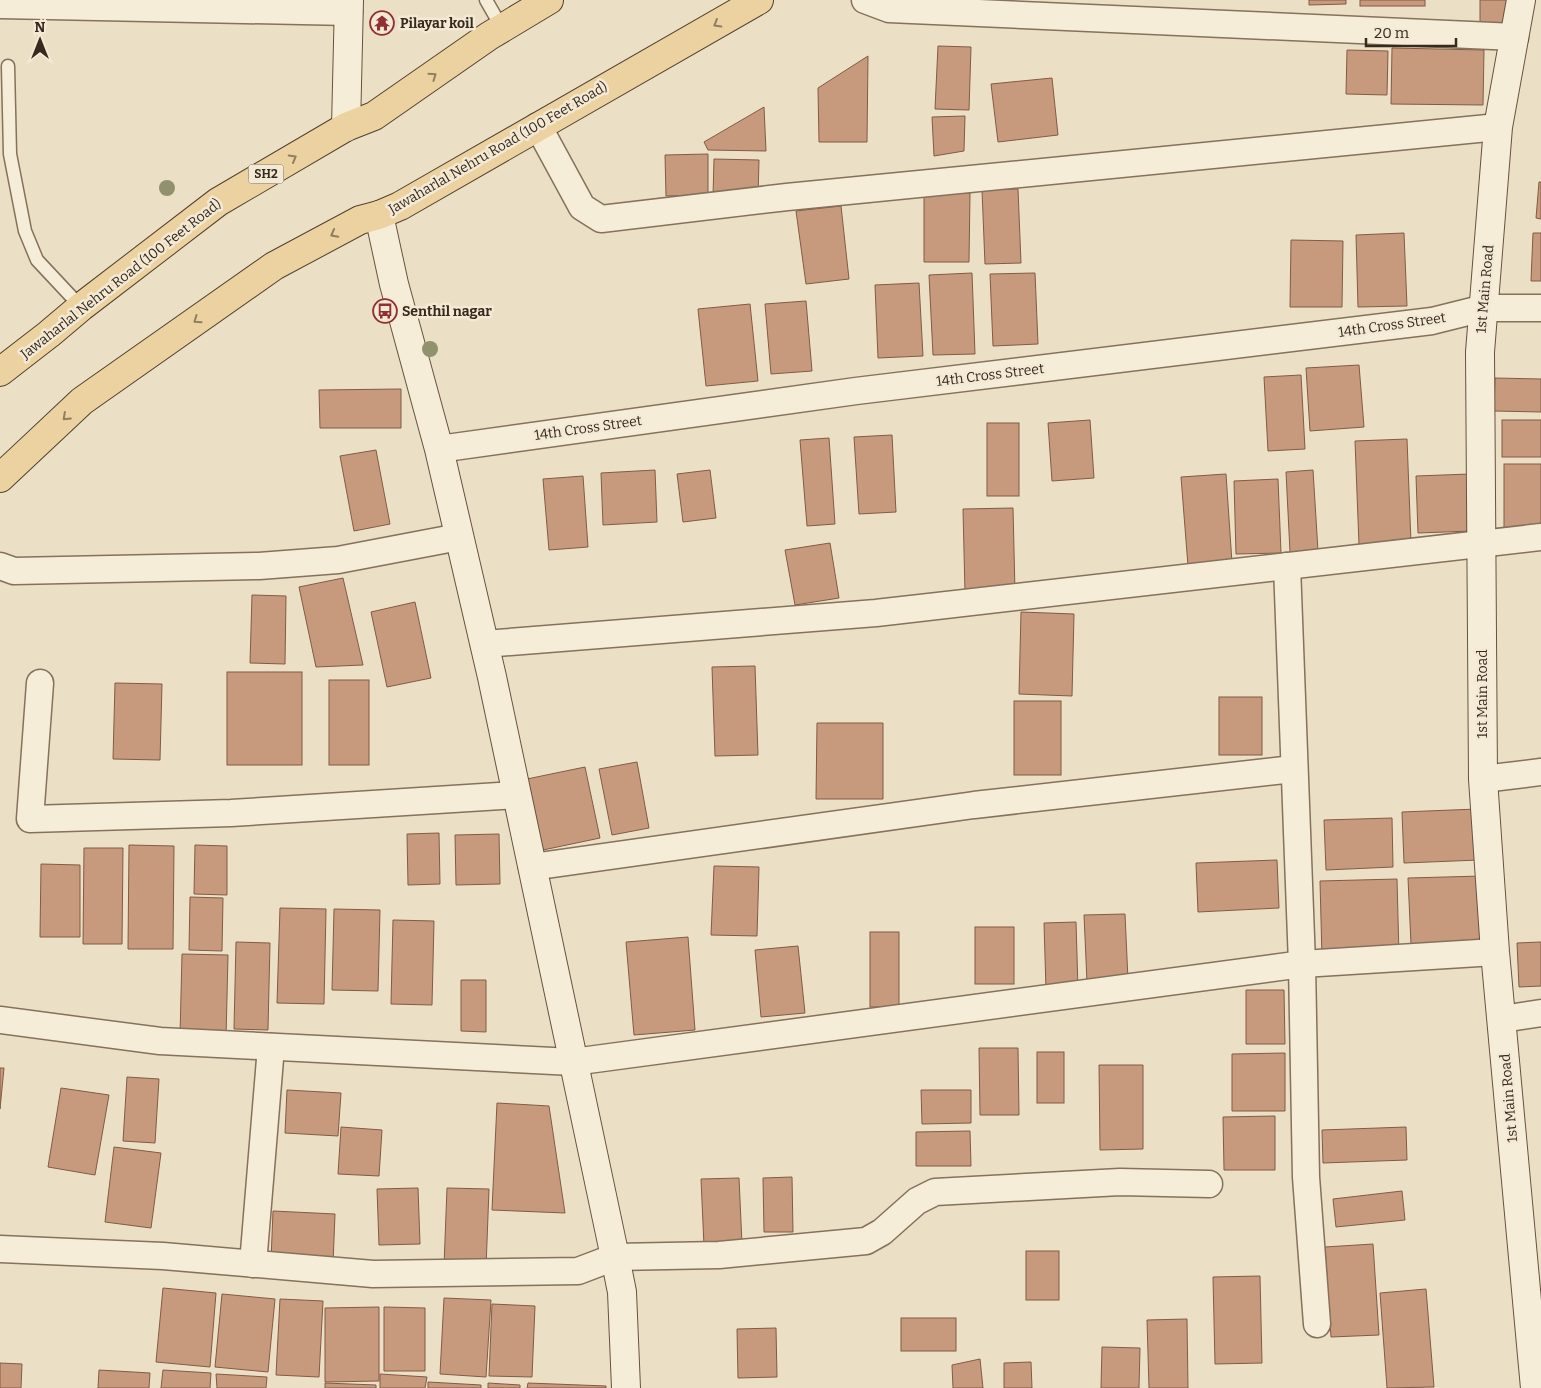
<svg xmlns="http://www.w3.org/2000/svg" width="1541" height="1388" font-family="Bitter,serif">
  <rect width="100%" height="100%" fill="#ebdfc5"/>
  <g fill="#c79a7e" stroke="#835b44">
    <path d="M 1309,0 L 1346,0 L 1346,4 L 1309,5 Z"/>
    <rect x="1360" y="0" width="65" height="6"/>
    <path d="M 1480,0 L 1514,0 L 1513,26 L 1480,25 Z"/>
    <path d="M 938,46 L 971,47 L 969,110 L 935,109 Z"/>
    <path d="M 1392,48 L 1484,50 L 1483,105 L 1391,104 Z"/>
    <path d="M 1347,50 L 1388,51 L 1387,95 L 1346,94 Z"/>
    <path d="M 868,56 L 867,142 L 819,142 L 818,88 Z"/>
    <path d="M 1052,78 L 1058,135 L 998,142 L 991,84 Z"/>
    <path d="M 764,107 L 766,151 L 708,150 L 704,142 Z"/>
    <path d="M 965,116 L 964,151 L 934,156 L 932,117 Z"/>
    <path d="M 708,154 L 708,195 L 666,196 L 665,155 Z"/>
    <path d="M 714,159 L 759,160 L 758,197 L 713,196 Z"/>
    <path d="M 1539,182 L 1541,182 L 1541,219 L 1536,218 Z"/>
    <path d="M 1018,189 L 1021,263 L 985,264 L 982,190 Z"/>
    <path d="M 924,192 L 970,193 L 969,262 L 924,262 Z"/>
    <path d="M 841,206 L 849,279 L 806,284 L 796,211 Z"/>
    <path d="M 1404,233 L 1407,306 L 1358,307 L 1356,235 Z"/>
    <path d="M 1533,233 L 1541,233 L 1541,281 L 1531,281 Z"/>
    <path d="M 1291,240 L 1343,241 L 1342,307 L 1290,307 Z"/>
    <path d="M 972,273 L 975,354 L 933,355 L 929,275 Z"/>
    <path d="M 1035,273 L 1038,344 L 993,346 L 990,274 Z"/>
    <path d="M 919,283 L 923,356 L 878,358 L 875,285 Z"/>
    <path d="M 806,301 L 812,371 L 771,374 L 765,304 Z"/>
    <path d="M 750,304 L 758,381 L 706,386 L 698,309 Z"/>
    <path d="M 1359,365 L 1364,427 L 1310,431 L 1306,368 Z"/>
    <path d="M 1301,375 L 1305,449 L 1268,451 L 1264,377 Z"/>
    <path d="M 1495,378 L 1541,379 L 1541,412 L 1494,411 Z"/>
    <path d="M 401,389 L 401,428 L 320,428 L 319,390 Z"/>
    <path d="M 1090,420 L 1094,478 L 1052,481 L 1048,423 Z"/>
    <rect x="1502" y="420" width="39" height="37"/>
    <rect x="987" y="423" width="32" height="73"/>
    <path d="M 892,435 L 896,512 L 859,514 L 854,437 Z"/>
    <path d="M 829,438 L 835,524 L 807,526 L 800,440 Z"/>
    <path d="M 1407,439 L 1411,543 L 1359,545 L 1355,441 Z"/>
    <path d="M 376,450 L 390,524 L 354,531 L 340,456 Z"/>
    <rect x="1504" y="464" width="37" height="65"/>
    <path d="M 655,470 L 657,522 L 603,525 L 601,473 Z"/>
    <path d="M 710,470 L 716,518 L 683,522 L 677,474 Z"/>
    <path d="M 1313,470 L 1318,551 L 1290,552 L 1286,472 Z"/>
    <path d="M 1226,474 L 1232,563 L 1188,566 L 1181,477 Z"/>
    <path d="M 1470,474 L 1472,531 L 1418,533 L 1416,476 Z"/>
    <path d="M 583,476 L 588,547 L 549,550 L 543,479 Z"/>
    <path d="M 1278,479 L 1281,553 L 1236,554 L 1234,481 Z"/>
    <path d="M 1013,508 L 1015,592 L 965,593 L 963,509 Z"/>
    <path d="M 830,543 L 839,598 L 795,605 L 785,550 Z"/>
    <path d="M 343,578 L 363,665 L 316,667 L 299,587 Z"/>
    <path d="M 252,595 L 286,596 L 285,664 L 250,663 Z"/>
    <path d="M 415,602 L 431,678 L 387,687 L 371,612 Z"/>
    <path d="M 1021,612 L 1074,614 L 1072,696 L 1019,694 Z"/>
    <path d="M 755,666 L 758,755 L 715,756 L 712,667 Z"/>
    <rect x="227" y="672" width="75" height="93"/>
    <rect x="329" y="680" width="40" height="85"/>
    <path d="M 115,683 L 162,684 L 160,760 L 113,759 Z"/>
    <rect x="1219" y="697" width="43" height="58"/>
    <rect x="1014" y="701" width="47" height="74"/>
    <path d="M 817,723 L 883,723 L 883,799 L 816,799 Z"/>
    <path d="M 637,762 L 649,828 L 612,835 L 599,769 Z"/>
    <path d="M 585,767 L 600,838 L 543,850 L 527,779 Z"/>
    <path d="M 1477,809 L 1479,860 L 1404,863 L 1402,812 Z"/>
    <path d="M 1392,818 L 1393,867 L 1326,870 L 1324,820 Z"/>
    <path d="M 439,833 L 440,884 L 408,885 L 407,834 Z"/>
    <path d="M 499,834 L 500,884 L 456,885 L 455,835 Z"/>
    <path d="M 129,845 L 174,846 L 173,949 L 128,949 Z"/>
    <path d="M 195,845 L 227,846 L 227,895 L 194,894 Z"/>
    <path d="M 84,848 L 123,848 L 122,944 L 83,944 Z"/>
    <path d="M 1277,860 L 1279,908 L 1198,912 L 1196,863 Z"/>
    <path d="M 41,864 L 80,865 L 80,937 L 40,937 Z"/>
    <path d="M 714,866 L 759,867 L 757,936 L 711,935 Z"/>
    <path d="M 1482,876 L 1485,942 L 1411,944 L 1408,878 Z"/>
    <path d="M 1397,879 L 1399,956 L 1322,958 L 1320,881 Z"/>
    <path d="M 190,897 L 223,898 L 222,951 L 189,950 Z"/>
    <path d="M 280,908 L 326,909 L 324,1004 L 277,1003 Z"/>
    <path d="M 334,909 L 380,910 L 378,991 L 332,990 Z"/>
    <path d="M 1125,914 L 1128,980 L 1087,982 L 1084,915 Z"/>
    <path d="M 393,920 L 434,921 L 432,1005 L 391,1004 Z"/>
    <path d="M 1076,922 L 1078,989 L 1046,990 L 1044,923 Z"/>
    <rect x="975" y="927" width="39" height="57"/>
    <rect x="870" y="932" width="29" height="75"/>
    <path d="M 688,937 L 695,1030 L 634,1035 L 626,942 Z"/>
    <path d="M 236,942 L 270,943 L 268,1030 L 234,1029 Z"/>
    <path d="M 1541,942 L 1541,986 L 1519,987 L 1517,943 Z"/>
    <path d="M 798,946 L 805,1013 L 761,1017 L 755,950 Z"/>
    <path d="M 182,954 L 228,955 L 226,1038 L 180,1037 Z"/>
    <path d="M 461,980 L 486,980 L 486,1032 L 461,1031 Z"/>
    <path d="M 1246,990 L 1284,990 L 1285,1044 L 1246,1044 Z"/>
    <path d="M 979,1048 L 1018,1048 L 1019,1115 L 980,1115 Z"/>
    <rect x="1037" y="1052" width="27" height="51"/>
    <path d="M 1285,1053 L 1285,1111 L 1232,1111 L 1232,1054 Z"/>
    <path d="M 1099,1065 L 1143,1065 L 1143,1149 L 1100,1150 Z"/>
    <path d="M 0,1068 L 4,1068 L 0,1109 Z"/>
    <path d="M 127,1077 L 159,1079 L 155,1143 L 123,1141 Z"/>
    <path d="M 61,1088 L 109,1095 L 95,1175 L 48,1167 Z"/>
    <path d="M 287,1090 L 341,1093 L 338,1136 L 285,1133 Z"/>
    <path d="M 921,1090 L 971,1090 L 971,1123 L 922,1124 Z"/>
    <path d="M 497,1103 L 549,1106 L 565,1213 L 492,1210 Z"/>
    <path d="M 1275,1116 L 1275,1170 L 1224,1170 L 1223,1117 Z"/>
    <path d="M 341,1127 L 382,1130 L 379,1176 L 338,1174 Z"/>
    <path d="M 1406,1127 L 1407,1160 L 1323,1163 L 1322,1130 Z"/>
    <path d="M 970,1131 L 971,1166 L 916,1166 L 916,1132 Z"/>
    <path d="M 114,1147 L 161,1153 L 151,1228 L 105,1222 Z"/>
    <path d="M 792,1177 L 793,1232 L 764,1232 L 763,1178 Z"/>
    <path d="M 739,1178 L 742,1244 L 704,1246 L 701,1179 Z"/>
    <path d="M 418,1188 L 420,1244 L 379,1245 L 377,1189 Z"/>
    <path d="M 447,1188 L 489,1189 L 486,1268 L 444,1266 Z"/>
    <path d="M 1402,1191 L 1405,1220 L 1336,1227 L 1333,1199 Z"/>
    <path d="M 273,1211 L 335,1214 L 333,1264 L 271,1261 Z"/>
    <path d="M 1373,1244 L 1379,1335 L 1331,1337 L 1325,1247 Z"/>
    <rect x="1026" y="1251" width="33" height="49"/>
    <path d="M 1260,1276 L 1262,1363 L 1215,1364 L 1213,1277 Z"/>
    <path d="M 163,1288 L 216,1293 L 210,1367 L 156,1362 Z"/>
    <path d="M 1426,1289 L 1434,1387 L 1387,1388 L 1380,1293 Z"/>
    <path d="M 222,1294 L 275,1299 L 268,1372 L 215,1367 Z"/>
    <path d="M 444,1298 L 491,1300 L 486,1377 L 440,1374 Z"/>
    <path d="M 280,1299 L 323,1301 L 319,1377 L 276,1375 Z"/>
    <path d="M 492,1304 L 535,1306 L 532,1377 L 489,1376 Z"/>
    <path d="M 379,1307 L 379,1381 L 325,1382 L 325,1308 Z"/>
    <path d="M 384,1307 L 425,1308 L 425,1371 L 384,1371 Z"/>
    <rect x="901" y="1318" width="55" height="33"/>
    <path d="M 1187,1319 L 1188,1388 L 1149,1388 L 1147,1320 Z"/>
    <path d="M 776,1328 L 777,1377 L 738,1378 L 737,1329 Z"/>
    <path d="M 1102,1347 L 1140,1348 L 1139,1388 L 1101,1388 Z"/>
    <path d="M 980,1359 L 983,1388 L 953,1388 L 952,1365 Z"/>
    <path d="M 1031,1362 L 1032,1388 L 1004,1388 L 1004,1363 Z"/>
    <path d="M 0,1363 L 22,1364 L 21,1388 L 0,1388 Z"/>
    <path d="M 99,1370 L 150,1373 L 149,1388 L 98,1388 Z"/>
    <path d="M 163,1370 L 211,1373 L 210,1388 L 161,1388 Z"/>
    <path d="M 216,1374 L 267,1377 L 266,1388 L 217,1388 Z"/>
    <path d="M 380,1374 L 427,1377 L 425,1388 L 380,1388 Z"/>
    <path d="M 428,1382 L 481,1385 L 481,1388 L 428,1388 Z"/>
    <path d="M 325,1383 L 376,1385 L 376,1388 L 325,1388 Z"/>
    <path d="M 488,1383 L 520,1385 L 520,1388 L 488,1388 Z"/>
    <path d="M 528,1383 L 606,1386 L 606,1388 L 527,1388 Z"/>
  </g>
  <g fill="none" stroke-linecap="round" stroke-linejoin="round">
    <g stroke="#85715c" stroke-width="15">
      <g id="lane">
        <path d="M 486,0 L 502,28"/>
        <path d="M 8,66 L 10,154 L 25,231 L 37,260 L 81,307"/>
      </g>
    </g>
    <g stroke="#85715c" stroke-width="29">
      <g id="street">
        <path d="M 865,0 L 889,9 L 1515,37"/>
        <path d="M 0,5 L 349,12"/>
        <path d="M 538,126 L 582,207 L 601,219 L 787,197 L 1498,127"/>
        <path d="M 439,449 L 856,391 L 1432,321 L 1484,308 L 1541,308"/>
        <path d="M 0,566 L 14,571 L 259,566 L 338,560 L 459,537"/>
        <path d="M 484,644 L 876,613 L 1541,537"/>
        <path d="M 40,683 L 30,819 L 231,813 L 516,795"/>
        <path d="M 1483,779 L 1541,772"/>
        <path d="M 532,867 L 974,805 L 1293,769"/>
        <path d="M 1502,1019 L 1541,1013"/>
        <path d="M 0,1020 L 160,1041 L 573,1062 L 1302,964 L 1287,566"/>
        <path d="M 0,1249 L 163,1256 L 373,1274 L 578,1271 L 615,1257 L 719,1255 L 866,1241 L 882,1232 L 917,1201 L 935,1192 L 1120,1182 L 1209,1184"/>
        <path d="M 253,1264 L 271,1047"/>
        <path d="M 1317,1324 L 1306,1177 L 1302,964 L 1495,952"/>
      </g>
    </g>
    <g stroke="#67523f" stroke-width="30">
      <g id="secondary">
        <path d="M 1521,0 L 1498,127 L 1480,352 L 1483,779 L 1495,952 L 1535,1388"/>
        <path d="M 346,127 L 349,0"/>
        <path d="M 379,215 L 394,284 L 439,449 L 492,677 L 615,1257 L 622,1292 L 626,1388"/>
      </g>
    </g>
    <g stroke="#534030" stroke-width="30">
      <g id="primary">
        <path d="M 0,372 L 49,334 L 81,307 L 218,202 L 346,127 L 374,116 L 489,36 L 549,0"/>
        <path d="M 0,478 L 82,401 L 274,266 L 360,220 L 379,215 L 400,206 L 759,0"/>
      </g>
    </g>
    <use href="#lane" stroke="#f6edd8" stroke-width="12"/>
    <use href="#street" stroke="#f6edd8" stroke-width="26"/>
    <use href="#secondary" stroke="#f6edd8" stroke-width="28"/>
    <use href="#primary" stroke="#ecd2a0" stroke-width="28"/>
  </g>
  <g fill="#91916e">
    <circle cx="167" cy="188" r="8"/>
    <circle cx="430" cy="349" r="8"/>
  </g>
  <defs><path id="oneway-chevron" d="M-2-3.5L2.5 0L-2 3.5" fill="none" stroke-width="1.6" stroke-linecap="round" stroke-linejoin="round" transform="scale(1.25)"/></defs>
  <g stroke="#917e60">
    <use href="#oneway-chevron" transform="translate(717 24) rotate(150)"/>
    <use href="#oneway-chevron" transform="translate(433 76) rotate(-35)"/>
    <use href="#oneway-chevron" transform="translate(293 158) rotate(-30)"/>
    <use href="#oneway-chevron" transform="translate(334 234) rotate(152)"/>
    <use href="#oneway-chevron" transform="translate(197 320) rotate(145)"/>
    <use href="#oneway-chevron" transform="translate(66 417) rotate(137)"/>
  </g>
  <defs>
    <g id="temple-ring" transform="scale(1.25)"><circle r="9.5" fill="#f3e9d4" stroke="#903033" stroke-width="1.5"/><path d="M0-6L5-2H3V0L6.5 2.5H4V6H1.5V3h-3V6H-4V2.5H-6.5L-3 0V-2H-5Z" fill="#903033"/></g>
    <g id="bus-ring" transform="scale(1.25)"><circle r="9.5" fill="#f3e9d4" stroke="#903033" stroke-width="1.5"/><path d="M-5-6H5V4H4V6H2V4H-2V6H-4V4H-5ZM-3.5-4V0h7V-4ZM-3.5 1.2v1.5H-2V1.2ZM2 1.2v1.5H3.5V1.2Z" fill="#903033"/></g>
  </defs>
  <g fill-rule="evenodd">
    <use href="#temple-ring" x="382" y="23"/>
    <use href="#bus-ring" x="385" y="311"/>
  </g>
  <g text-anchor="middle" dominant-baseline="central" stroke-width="5" stroke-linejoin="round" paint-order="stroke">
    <rect fill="#f3e9d4" stroke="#6f6355" stroke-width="1" x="248.5" y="164.5" width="35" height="19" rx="4"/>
    <g font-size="12" font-weight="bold" fill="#362a1f">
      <text x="266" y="174">SH2</text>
    </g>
    <g font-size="14" font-weight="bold" fill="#362a1f" stroke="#f3e9d4" text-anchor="start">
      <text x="400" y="23">Pilayar koil</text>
      <text x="402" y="311">Senthil nagar</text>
    </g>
    <g font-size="14" fill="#362a1f" stroke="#f3e9d4">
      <text transform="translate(498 148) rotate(-30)">Jawaharlal Nehru Road (100 Feet Road)</text>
      <text transform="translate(121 279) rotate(-38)">Jawaharlal Nehru Road (100 Feet Road)</text>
      <text transform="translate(1485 289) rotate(-85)">1st Main Road</text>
      <text transform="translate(1392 325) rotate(-8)">14th Cross Street</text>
      <text transform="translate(990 375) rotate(-7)">14th Cross Street</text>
      <text transform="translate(588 428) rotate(-8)">14th Cross Street</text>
      <text transform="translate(1482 694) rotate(-90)">1st Main Road</text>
      <text transform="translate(1509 1098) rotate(-95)">1st Main Road</text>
    </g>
  </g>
  <g transform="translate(40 40)" stroke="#f3e9d4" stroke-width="4" paint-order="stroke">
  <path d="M0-4L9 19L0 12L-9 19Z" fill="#362a1f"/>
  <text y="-8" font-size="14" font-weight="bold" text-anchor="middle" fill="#362a1f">N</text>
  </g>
  <path d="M1366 38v8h90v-8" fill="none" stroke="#362a1f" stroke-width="2.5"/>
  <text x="1374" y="38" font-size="15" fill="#362a1f" stroke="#f3e9d4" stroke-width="4" paint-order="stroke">20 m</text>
</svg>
